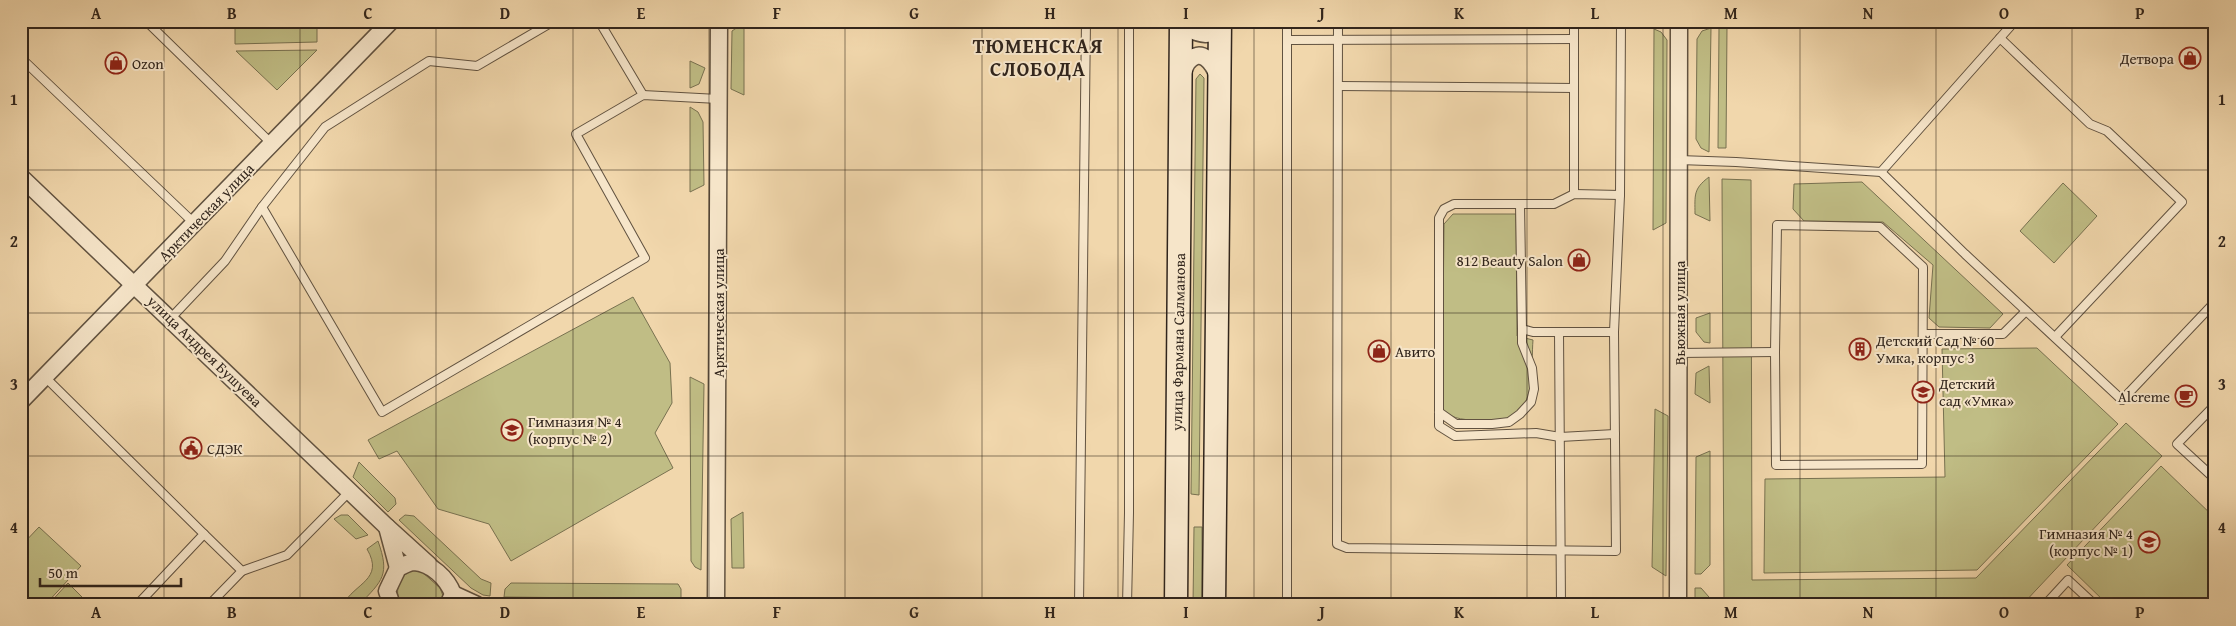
<svg xmlns="http://www.w3.org/2000/svg" width="2236" height="626" font-family="'Gentium Book Plus',serif">
  <rect width="100%" height="100%" fill="#f1d7ac"/>
  <filter id="stains"><feTurbulence type="fractalNoise" baseFrequency=".004" numOctaves="4"/><feColorMatrix values="0 0 0 0 .2 0 0 0 0 .09 0 0 0 0 .02 0 0 0 .5 -.17"/></filter>
  <radialGradient id="worn" r=".72"><stop offset=".6" stop-color="#630" stop-opacity="0"/><stop offset="1" stop-color="#630" stop-opacity=".3"/></radialGradient>
  <g fill="#c0bd85" stroke="#787150">
    <path d="M 235,21 L 317,21 L 317,42 L 235,44 Z"/>
    <path d="M 744,23 L 744,95 L 731,89 L 732,31 Z"/>
    <path d="M 1719,27 L 1727,27 L 1726,148 L 1718,148 Z"/>
    <path d="M 1711,28 L 1709,152 L 1701,148 L 1696,139 L 1697,39 L 1702,31 Z"/>
    <path d="M 1654,29 L 1661,32 L 1667,40 L 1666,223 L 1653,230 Z"/>
    <path d="M 317,50 L 277,90 L 236,51 Z"/>
    <path d="M 690,61 L 705,68 L 699,84 L 690,88 Z"/>
    <path d="M 1200,74 L 1204,78 L 1199,495 L 1191,494 L 1196,79 Z"/>
    <path d="M 690,107 L 698,112 L 703,122 L 704,185 L 690,192 Z"/>
    <path d="M 1709,177 L 1710,221 L 1695,214 C 1695,195 1693,189 1709,177 Z"/>
    <path d="M 1722,179 L 1751,180 L 1752,580 L 1976,578 L 2126,423 L 2162,456 L 2022,605 L 1724,605 Z"/>
    <path d="M 1862,182 L 2003,314 L 1990,328 L 1939,327 L 1929,318 L 1933,265 L 1883,222 L 1804,221 L 1793,209 L 1794,184 Z"/>
    <path d="M 2063,183 L 2097,216 L 2054,263 L 2020,231 Z"/>
    <path d="M 1453,214 L 1516,214 L 1517,336 L 1533,340 C 1531,364 1536,408 1509,419 C 1502,421 1490,420 1482,420 C 1466,420 1454,420 1442,410 L 1444,224 Z"/>
    <path d="M 633,297 L 670,363 L 672,403 L 655,433 L 673,468 L 511,561 L 489,524 L 438,509 L 397,451 L 379,459 L 368,440 Z"/>
    <path d="M 1710,313 L 1710,343 L 1704,342 L 1696,332 L 1696,318 Z"/>
    <path d="M 2037,348 L 2118,424 L 1977,570 L 1764,573 L 1765,479 L 1945,477 L 1942,349 Z"/>
    <path d="M 1709,366 L 1710,402 L 1710,403 L 1695,394 L 1696,373 Z"/>
    <path d="M 690,377 L 704,384 L 701,570 L 695,567 L 691,561 Z"/>
    <path d="M 1655,409 L 1668,416 L 1666,576 L 1652,567 Z"/>
    <path d="M 1710,451 L 1710,565 L 1701,574 L 1695,574 L 1696,457 Z"/>
    <path d="M 359,462 L 395,498 L 396,504 L 388,512 L 353,477 Z"/>
    <path d="M 2161,466 L 2215,518 L 2215,605 L 2108,605 L 2067,565 Z"/>
    <path d="M 743,512 L 744,568 L 732,568 L 731,519 Z"/>
    <path d="M 341,515 L 348,515 L 368,535 L 356,539 L 334,519 Z"/>
    <path d="M 405,515 L 414,516 L 481,579 L 491,583 L 490,596 L 483,595 L 471,588 L 399,520 Z"/>
    <path d="M 39,527 L 81,566 L 45,605 L 21,605 L 21,546 Z"/>
    <path d="M 1194,527 L 1202,527 L 1202,605 L 1193,605 Z"/>
    <path d="M 378,541 C 390,575 383,580 359,605 L 343,605 C 354,583 385,580 367,549 Z"/>
    <path d="M 413,570 L 421,571 L 440,588 L 443,596 L 440,605 L 403,605 C 392,594 399,575 413,570 Z"/>
    <path d="M 68,583 L 90,605 L 48,605 Z"/>
    <path d="M 511,583 L 678,584 L 681,589 L 681,599 L 504,597 L 505,589 Z"/>
    <path d="M 1695,588 L 1701,588 L 1709,597 L 1709,605 L 1695,605 Z"/>
  </g>
  <g fill="none" stroke-linecap="round" stroke-linejoin="round">
    <g stroke="#615240" stroke-width="10">
      <g id="lane">
        <path d="M 146,21 L 272,144"/>
        <path d="M 554,21 L 477,66 L 429,61 L 325,127 L 262,207 L 382,412 L 645,258 L 576,134 L 643,95 L 718,99"/>
        <path d="M 599,21 L 643,95"/>
        <path d="M 1287,21 L 1287,40"/>
        <path d="M 1338,21 L 1337,544 L 1347,548 L 1616,551 L 1614,332 L 1620,195 L 1621,21"/>
        <path d="M 1574,21 L 1574,194"/>
        <path d="M 2000,38 L 2090,124 L 2107,131 L 2182,202 L 2055,337"/>
        <path d="M 21,58 L 195,224"/>
        <path d="M 1339,86 L 1574,88"/>
        <path d="M 1679,160 L 1736,162 L 1881,172 L 1965,254 L 2122,400 L 2215,302"/>
        <path d="M 1881,172 L 2015,21"/>
        <path d="M 1520,204 L 1454,204 L 1444,209 L 1439,218 L 1439,426 L 1455,436 L 1536,433 L 1560,437 L 1615,434"/>
        <path d="M 1777,225 L 1880,227 L 1923,267 L 1922,464 L 1776,465 L 1775,352 Z"/>
        <path d="M 171,318 L 225,261 L 262,207"/>
        <path d="M 1559,332 L 1561,605"/>
        <path d="M 1614,332 L 1533,332 L 1522,329 L 1520,204 L 1554,204 L 1574,194 L 1620,195"/>
        <path d="M 1923,334 L 2003,334 L 2026,311"/>
        <path d="M 1679,353 L 1775,352"/>
        <path d="M 45,377 L 204,534 L 137,605"/>
        <path d="M 2215,405 L 2177,444 L 2215,479"/>
        <path d="M 1439,412 L 1456,424 L 1492,424 L 1509,422 L 1520,414 L 1531,402 L 1534,389 L 1532,368 L 1522,343 L 1522,329"/>
        <path d="M 204,534 L 242,571 L 287,555 L 350,491"/>
        <path d="M 209,605 L 242,571"/>
        <path d="M 1079,605 L 1086,21"/>
        <path d="M 1127,605 L 1129,513 L 1129,21"/>
        <path d="M 1287,605 L 1287,40 L 1574,39"/>
        <path d="M 2045,605 L 2068,580 L 2095,605"/>
      </g>
    </g>
    <g stroke="#615240" stroke-width="19">
      <g id="street">
        <path d="M 1185,21 C 1190,31 1196,33 1206,34 L 1214,28 L 1217,21"/>
        <path d="M 1181,78 C 1183,73 1185,66 1187,63 C 1201,45 1214,64 1218,77"/>
        <path d="M 21,177 L 387,527"/>
        <path d="M 21,401 L 391,21"/>
        <path d="M 398,568 L 387,527 L 429,565"/>
        <path d="M 453,594 L 477,605"/>
        <path d="M 392,605 L 387,591 L 398,568 C 403,566 409,562 414,562 C 431,563 447,578 453,594 L 448,605"/>
        <path d="M 716,605 L 719,21"/>
        <path d="M 1678,605 L 1679,21"/>
      </g>
    </g>
    <g stroke="#31251c" stroke-width="25">
      <g id="secondary">
        <path d="M 1176,605 L 1181,21"/>
        <path d="M 1214,605 L 1220,21"/>
      </g>
    </g>
    <use href="#lane" stroke="#f6e5c9" stroke-width="8"/>
    <use href="#street" stroke="#f6e5c9" stroke-width="16"/>
    <use href="#secondary" stroke="#f6e5c9" stroke-width="22"/>
  </g>
  <path fill="none" stroke="#31251c" stroke-width="1" stroke-opacity="0.55" d="M 164,21 L 164,605M 300,21 L 300,605M 436,21 L 436,605M 573,21 L 573,605M 709,21 L 709,605M 845,21 L 845,605M 982,21 L 982,605M 1118,21 L 1118,605M 1254,21 L 1254,605M 1391,21 L 1391,605M 1527,21 L 1527,605M 1663,21 L 1663,605M 1800,21 L 1800,605M 1936,21 L 1936,605M 2072,21 L 2072,605M 21,170 L 2215,170M 21,313 L 2215,313M 21,456 L 2215,456"/>
  <defs>
    <g id="shop-ring" transform="scale(1.125)"><circle r="9.5" fill="#f6e5c9" stroke="#8f2418" stroke-width="1.5"/><path d="M-5-2.5h2.3a2.7 3.5 0 0 1 5.4 0H5L5.5 6h-11ZM-1.5-2.5h3a1.5 2.3 0 0 0-3 0Z" fill="#8f2418"/></g>
    <g id="building-ring" transform="scale(1.125)"><circle r="9.5" fill="#f6e5c9" stroke="#8f2418" stroke-width="1.5"/><path d="M-4-6H4V6H1V3H-1V6H-4ZM-2.5-4.3h1.7v1.8h-1.7ZM.8-4.3h1.7v1.8H.8ZM-2.5-1h1.7V.8h-1.7ZM.8-1h1.7V.8H.8Z" fill="#8f2418"/></g>
    <g id="school-ring" transform="scale(1.125)"><circle r="9.5" fill="#f6e5c9" stroke="#8f2418" stroke-width="1.5"/><path d="M0-5L7-2L0 1L-7-2ZM-4 1L0 2.5L4 1V4Q0 6-4 4Z" fill="#8f2418"/></g>
    <g id="cafe-ring" transform="scale(1.125)"><circle r="9.5" fill="#f6e5c9" stroke="#8f2418" stroke-width="1.5"/><path d="M-5.5-4.5H6V0H3Q3 3.5 0 3.5H-2.5Q-5.5 3.5-5.5 0ZM3-3.2v2h1.7v-2ZM-6 4.5H4V6H-6Z" fill="#8f2418"/></g>
    <g id="civic-ring" transform="scale(1.125)"><circle r="9.5" fill="#f6e5c9" stroke="#8f2418" stroke-width="1.5"/><path d="M-.6-6.5H3V-4.5H.6V-3L4-1V1h2V6H-6V1h2V-1L-.6-3ZM-1.2 2.5V6h2.4V2.5Z" fill="#8f2418"/></g>
  </defs>
  <g fill-rule="evenodd">
    <use href="#shop-ring" x="2190" y="58"/>
    <use href="#shop-ring" x="116" y="63"/>
    <use href="#shop-ring" x="1579" y="260"/>
    <use href="#building-ring" x="1860" y="349"/>
    <use href="#shop-ring" x="1379" y="351"/>
    <use href="#school-ring" x="1923" y="392"/>
    <use href="#cafe-ring" x="2186" y="396"/>
    <use href="#school-ring" x="512" y="430"/>
    <use href="#civic-ring" x="191" y="448"/>
    <use href="#school-ring" x="2149" y="542"/>
  </g>
  <g text-anchor="middle" dominant-baseline="central" stroke-width="4" stroke-linejoin="round" paint-order="stroke">
    <g font-size="15" fill="#31251c" stroke="#f6e5c9" text-anchor="start">
      <text x="2174" y="58" text-anchor="end">Детвора</text>
      <text x="132" y="63">Ozon</text>
      <text x="1563" y="260" text-anchor="end">812 Beauty Salon</text>
      <text x="1876" y="340">Детский Сад № 60<tspan x="1876" dy="17">Умка, корпус 3</tspan></text>
      <text x="1395" y="351">Авито</text>
      <text x="1939" y="383">Детский<tspan x="1939" dy="17">сад «Умка»</tspan></text>
      <text x="2170" y="396" text-anchor="end">Alcreme</text>
      <text x="528" y="421">Гимназия № 4<tspan x="528" dy="17">(корпус № 2)</tspan></text>
      <text x="207" y="448">СДЭК</text>
      <text x="2133" y="533" text-anchor="end">Гимназия № 4<tspan x="2133" dy="17">(корпус № 1)</tspan></text>
    </g>
    <g font-size="15" fill="#31251c" stroke="#f6e5c9">
      <text transform="translate(206 212) rotate(-46)">Арктическая улица</text>
      <text transform="translate(718 313) rotate(-90)">Арктическая улица</text>
      <text transform="translate(1679 313) rotate(-90)">Вьюжная улица</text>
      <text transform="translate(1178 342) rotate(-89)">улица Фармана Салманова</text>
      <text transform="translate(205 351) rotate(44)">улица Андрея Бушуева</text>
    </g>
    <g font-size="20" font-weight="bold" letter-spacing="1" fill="#31251c" stroke="#f6e5c9">
      <text x="1038" y="45">ТЮМЕНСКАЯ<tspan x="1038" dy="23">СЛОБОДА</tspan></text>
    </g>
  </g>
  <rect width="2236" height="626" fill="none" stroke="#f1d7ac" stroke-width="55"/>
  <path d="M40 578v8h141v-8" fill="none" stroke="#31251c" stroke-width="2.5"/>
  <text x="48" y="578" font-size="15" fill="#31251c" stroke="#f6e5c9" stroke-width="4" paint-order="stroke">50 m</text>
  <rect x="28" y="28" width="2180" height="570" fill="none" stroke="#31251c" stroke-width="2"/>
  <g font-size="16" text-anchor="middle" font-weight="bold" fill="#31251c">
    <text x="96" y="19">A</text>
    <text x="232" y="19">B</text>
    <text x="368" y="19">C</text>
    <text x="505" y="19">D</text>
    <text x="641" y="19">E</text>
    <text x="777" y="19">F</text>
    <text x="914" y="19">G</text>
    <text x="1050" y="19">H</text>
    <text x="1186" y="19">I</text>
    <text x="1322" y="19">J</text>
    <text x="1459" y="19">K</text>
    <text x="1595" y="19">L</text>
    <text x="1731" y="19">M</text>
    <text x="1868" y="19">N</text>
    <text x="2004" y="19">O</text>
    <text x="2140" y="19">P</text>
    <text x="14" y="105">1</text>
    <text x="2222" y="105">1</text>
    <text x="14" y="247">2</text>
    <text x="2222" y="247">2</text>
    <text x="14" y="390">3</text>
    <text x="2222" y="390">3</text>
    <text x="14" y="533">4</text>
    <text x="2222" y="533">4</text>
    <text x="96" y="618">A</text>
    <text x="232" y="618">B</text>
    <text x="368" y="618">C</text>
    <text x="505" y="618">D</text>
    <text x="641" y="618">E</text>
    <text x="777" y="618">F</text>
    <text x="914" y="618">G</text>
    <text x="1050" y="618">H</text>
    <text x="1186" y="618">I</text>
    <text x="1322" y="618">J</text>
    <text x="1459" y="618">K</text>
    <text x="1595" y="618">L</text>
    <text x="1731" y="618">M</text>
    <text x="1868" y="618">N</text>
    <text x="2004" y="618">O</text>
    <text x="2140" y="618">P</text>
  </g>
  <rect width="100%" height="100%" filter="url(#stains)"/>
  <rect width="100%" height="100%" fill="url(#worn)"/>
</svg>
